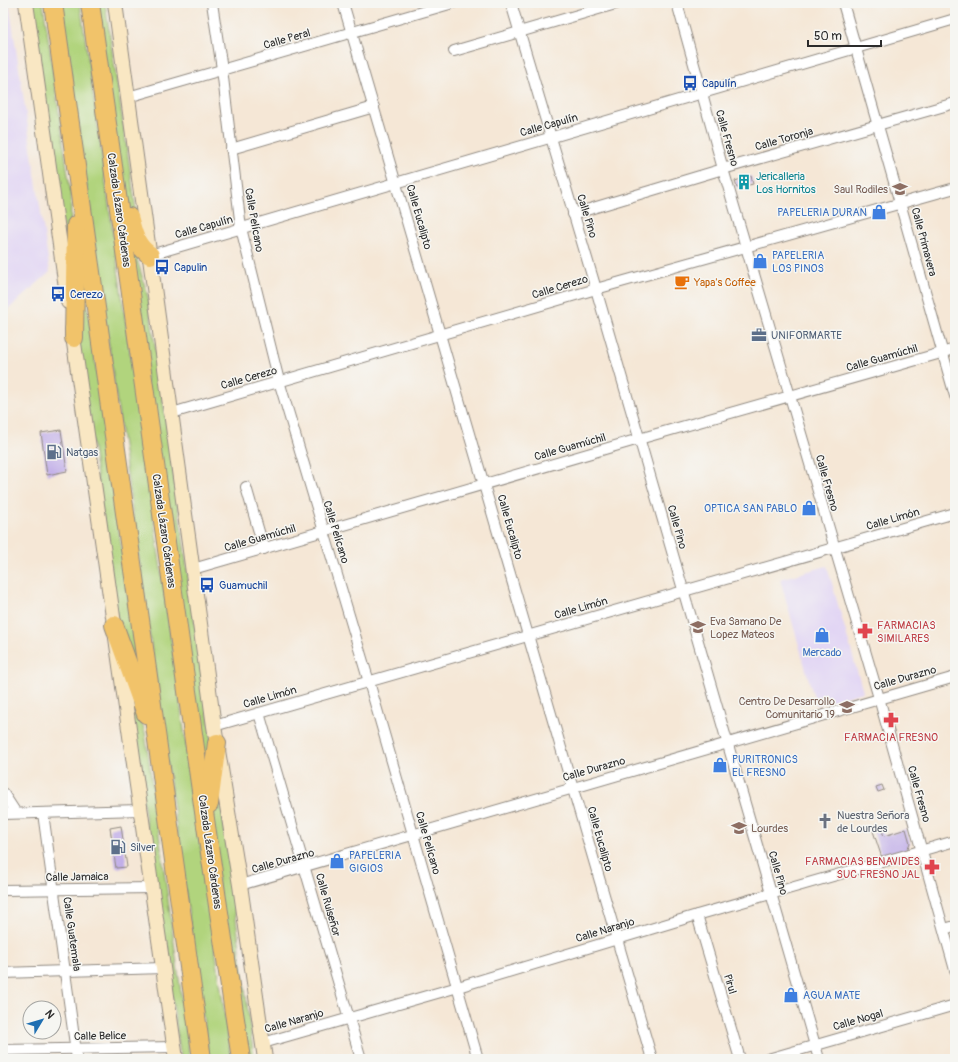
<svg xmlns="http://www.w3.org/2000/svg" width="958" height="1062" font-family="Pangolin,sans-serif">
  <rect width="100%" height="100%" fill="#f6f6f2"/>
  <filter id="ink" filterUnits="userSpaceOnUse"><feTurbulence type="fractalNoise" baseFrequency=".025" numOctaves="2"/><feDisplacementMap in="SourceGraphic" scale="8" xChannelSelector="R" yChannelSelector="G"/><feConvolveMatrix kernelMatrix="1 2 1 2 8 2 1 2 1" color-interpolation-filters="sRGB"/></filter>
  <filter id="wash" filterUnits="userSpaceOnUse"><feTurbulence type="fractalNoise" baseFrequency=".012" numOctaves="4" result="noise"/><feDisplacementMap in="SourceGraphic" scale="16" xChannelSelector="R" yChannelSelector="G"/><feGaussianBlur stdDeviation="0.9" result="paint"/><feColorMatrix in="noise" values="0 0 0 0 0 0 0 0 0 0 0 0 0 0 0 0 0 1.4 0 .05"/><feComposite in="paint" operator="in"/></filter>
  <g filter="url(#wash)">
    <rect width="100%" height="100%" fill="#f5e7d6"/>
    <g fill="#e1d4f4">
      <path d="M 3,3 L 9,3 L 50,272 L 3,314 Z"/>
      <path d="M 827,566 L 863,692 L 816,705 L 780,579 Z"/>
    </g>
    <g fill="#b1d47d" stroke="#6e8054">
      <path d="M 31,3 L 43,3 L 71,195 L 70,277 Z"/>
      <path d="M 61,3 L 80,3 L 231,1059 L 209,1059 Z"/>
      <path d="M 96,3 L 105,3 L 141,243 L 116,157 Z"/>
      <path d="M 123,211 L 148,297 L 212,742 L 204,791 Z"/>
      <path d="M 80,254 L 142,695 L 118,623 L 77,336 Z"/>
      <path d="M 123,665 L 145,732 L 190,1059 L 181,1059 Z"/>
      <path d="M 218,777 L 254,1059 L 245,1059 L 210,829 Z"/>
    </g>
    <g id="blocks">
      <g fill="#c1aee8">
        <path d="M 751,176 L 753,184 L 737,188 L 735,181 Z"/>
        <path d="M 61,430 L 67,471 L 47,475 L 41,433 Z"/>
        <path d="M 882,785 L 884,790 L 878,792 L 876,787 Z"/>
        <path d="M 121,826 L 127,867 L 116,868 L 110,828 Z"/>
        <path d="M 880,826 L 884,836 L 906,829 L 910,843 L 907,850 L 882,858 L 872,828 Z"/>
      </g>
    </g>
  </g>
  <g filter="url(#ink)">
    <use href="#blocks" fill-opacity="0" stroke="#908980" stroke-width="1"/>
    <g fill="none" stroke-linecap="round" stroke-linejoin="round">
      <g stroke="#908980" stroke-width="12">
        <g id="minor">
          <path d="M 212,3 L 222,69 L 241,228 L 279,381 L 369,682 L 478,1059"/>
          <path d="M 343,3 L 652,1059"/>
          <path d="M 511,3 L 596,289 L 819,1059"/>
          <path d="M 677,3 L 723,169 L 879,698 L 955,970"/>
          <path d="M 843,3 L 955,396"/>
          <path d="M 454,51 L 619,3"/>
          <path d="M 128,97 L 453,3"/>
          <path d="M 231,149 L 374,107"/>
          <path d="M 573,214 L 723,169 L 955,103"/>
          <path d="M 150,255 L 955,19"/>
          <path d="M 172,413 L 596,289 L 955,188"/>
          <path d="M 246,487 L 264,549"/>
          <path d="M 193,569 L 639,439 L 955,349"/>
          <path d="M 259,713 L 361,1059"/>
          <path d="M 214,726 L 955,513"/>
          <path d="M 3,793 L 16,813"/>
          <path d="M 43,813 L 77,1059"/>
          <path d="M 3,814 L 140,810"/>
          <path d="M 240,885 L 955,677"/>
          <path d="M 3,890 L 152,888"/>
          <path d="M 697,915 L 740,1059"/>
          <path d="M 944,929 L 955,926"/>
          <path d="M 3,973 L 163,968"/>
          <path d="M 263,1043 L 458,987 L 697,915 L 955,841"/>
          <path d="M 3,1050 L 174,1047"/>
          <path d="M 768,1059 L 955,1005"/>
        </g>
      </g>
      <g stroke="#908980" stroke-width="16">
        <g id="secondary">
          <path d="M 26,3 L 68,302"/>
          <path d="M 115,3 L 214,726 L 240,885 L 265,1059"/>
          <path d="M 72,329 L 176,1059"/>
        </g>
      </g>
      <g stroke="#908980" stroke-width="20">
        <g id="motorway">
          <path d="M 53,3 L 202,1059"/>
          <path d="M 90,3 L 206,826 L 241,1059"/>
          <path d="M 129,217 C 134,233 135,245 150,255"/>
          <path d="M 74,338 L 76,225"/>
          <path d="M 114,625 L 146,714"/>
          <path d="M 209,804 L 217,743"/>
        </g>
      </g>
      <use href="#minor" stroke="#fff" stroke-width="10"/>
      <use href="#secondary" stroke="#f9e7c3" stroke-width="14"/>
      <use href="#motorway" stroke="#f1c36a" stroke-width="18"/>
    </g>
  </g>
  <defs>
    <g id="bus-bare" transform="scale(1.2)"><path d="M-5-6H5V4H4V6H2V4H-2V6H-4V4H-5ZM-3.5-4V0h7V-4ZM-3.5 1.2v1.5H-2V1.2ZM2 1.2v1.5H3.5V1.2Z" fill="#1a4fb4" stroke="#f6f6f2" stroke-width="2.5" paint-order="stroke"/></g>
    <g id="building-bare" transform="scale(1.2)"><path d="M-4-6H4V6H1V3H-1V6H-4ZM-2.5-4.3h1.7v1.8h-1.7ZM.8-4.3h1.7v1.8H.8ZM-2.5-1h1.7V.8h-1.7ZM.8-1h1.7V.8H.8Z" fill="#0f9aa8" stroke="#f6f6f2" stroke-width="2.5" paint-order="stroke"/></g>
    <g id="school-bare" transform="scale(1.2)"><path d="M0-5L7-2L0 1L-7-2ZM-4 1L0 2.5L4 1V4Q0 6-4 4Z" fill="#8d6e63" stroke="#f6f6f2" stroke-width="2.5" paint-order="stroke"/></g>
    <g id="shop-bare" transform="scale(1.2)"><path d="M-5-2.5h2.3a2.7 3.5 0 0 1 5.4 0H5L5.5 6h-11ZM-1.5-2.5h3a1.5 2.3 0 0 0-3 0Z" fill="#3f7fe0" stroke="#f6f6f2" stroke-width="2.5" paint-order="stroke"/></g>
    <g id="cafe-bare" transform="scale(1.2)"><path d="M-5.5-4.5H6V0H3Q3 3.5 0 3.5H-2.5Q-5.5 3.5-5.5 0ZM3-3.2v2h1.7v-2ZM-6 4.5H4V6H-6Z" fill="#e8710a" stroke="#f6f6f2" stroke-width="2.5" paint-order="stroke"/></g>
    <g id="office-bare" transform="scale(1.2)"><path d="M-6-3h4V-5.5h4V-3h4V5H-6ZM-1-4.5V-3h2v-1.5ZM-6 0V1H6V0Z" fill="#5c6f8a" stroke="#f6f6f2" stroke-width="2.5" paint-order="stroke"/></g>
    <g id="fuel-bare" transform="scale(1.2)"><path d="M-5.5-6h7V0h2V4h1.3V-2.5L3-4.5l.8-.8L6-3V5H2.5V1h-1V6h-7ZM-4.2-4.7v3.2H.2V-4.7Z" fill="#5c6f8a" stroke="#f6f6f2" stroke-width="2.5" paint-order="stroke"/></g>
    <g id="pharmacy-bare" transform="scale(1.2)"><path d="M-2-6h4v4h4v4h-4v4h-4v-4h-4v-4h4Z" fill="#e0444e" stroke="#f6f6f2" stroke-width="2.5" paint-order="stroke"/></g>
    <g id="church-bare" transform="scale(1.2)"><path d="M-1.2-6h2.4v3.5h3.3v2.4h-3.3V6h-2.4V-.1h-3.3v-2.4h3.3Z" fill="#6b7280" stroke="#f6f6f2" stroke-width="2.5" paint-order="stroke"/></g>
  </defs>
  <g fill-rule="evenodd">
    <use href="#bus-bare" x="690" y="83"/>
    <use href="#building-bare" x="744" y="182"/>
    <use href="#school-bare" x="900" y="189"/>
    <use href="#shop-bare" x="879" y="212"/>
    <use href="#shop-bare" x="760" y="261"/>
    <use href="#bus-bare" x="162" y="267"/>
    <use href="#cafe-bare" x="682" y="282"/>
    <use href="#bus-bare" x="58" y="294"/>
    <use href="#office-bare" x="759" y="335"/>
    <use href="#fuel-bare" x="54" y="452"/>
    <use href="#shop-bare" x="809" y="508"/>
    <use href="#bus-bare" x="207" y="585"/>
    <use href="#school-bare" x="698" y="627"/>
    <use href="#pharmacy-bare" x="865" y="631"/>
    <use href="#shop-bare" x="822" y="635"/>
    <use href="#school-bare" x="847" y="707"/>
    <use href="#pharmacy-bare" x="891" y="720"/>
    <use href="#shop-bare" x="720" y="765"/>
    <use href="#church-bare" x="825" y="821"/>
    <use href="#school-bare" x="739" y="828"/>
    <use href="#fuel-bare" x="118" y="847"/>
    <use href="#shop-bare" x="337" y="861"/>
    <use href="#pharmacy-bare" x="932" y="867"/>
    <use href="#shop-bare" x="791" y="995"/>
  </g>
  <g text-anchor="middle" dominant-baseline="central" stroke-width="3" stroke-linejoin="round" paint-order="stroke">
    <g font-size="11" fill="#2b2b2b" stroke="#f6f6f2">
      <text transform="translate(287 39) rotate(-16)">Calle Peral</text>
      <text transform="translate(549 125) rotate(-16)">Calle Capulín</text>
      <text transform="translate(727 138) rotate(74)">Calle Fresno</text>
      <text transform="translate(784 139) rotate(-16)">Calle Toronja</text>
      <text transform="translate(119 210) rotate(82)">Calzada Lázaro Cárdenas</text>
      <text transform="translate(587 216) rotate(73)">Calle Pino</text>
      <text transform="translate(419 217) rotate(74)">Calle Eucalipto</text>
      <text transform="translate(254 220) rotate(80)">Calle Pelícano</text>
      <text transform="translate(204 227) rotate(-16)">Calle Capulín</text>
      <text transform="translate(924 242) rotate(75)">Calle Primavera</text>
      <text transform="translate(560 287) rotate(-17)">Calle Cerezo</text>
      <text transform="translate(882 358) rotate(-16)">Calle Guamúchil</text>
      <text transform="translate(249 378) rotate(-16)">Calle Cerezo</text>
      <text transform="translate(570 447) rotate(-16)">Calle Guamúchil</text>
      <text transform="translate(827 483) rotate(74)">Calle Fresno</text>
      <text transform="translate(893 519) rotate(-16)">Calle Limón</text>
      <text transform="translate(510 527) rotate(74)">Calle Eucalipto</text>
      <text transform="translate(677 527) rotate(74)">Calle Pino</text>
      <text transform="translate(164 531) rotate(82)">Calzada Lázaro Cárdenas</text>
      <text transform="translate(336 532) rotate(73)">Calle Pelícano</text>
      <text transform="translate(260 538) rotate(-16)">Calle Guamúchil</text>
      <text transform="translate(581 608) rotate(-16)">Calle Limón</text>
      <text transform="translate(905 678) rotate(-16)">Calle Durazno</text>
      <text transform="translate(270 697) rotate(-16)">Calle Limón</text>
      <text transform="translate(594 769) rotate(-16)">Calle Durazno</text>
      <text transform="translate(919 794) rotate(74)">Calle Fresno</text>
      <text transform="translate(600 839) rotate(74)">Calle Eucalipto</text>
      <text transform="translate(428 843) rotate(74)">Calle Pelícano</text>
      <text transform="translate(210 852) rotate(82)">Calzada Lázaro Cárdenas</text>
      <text transform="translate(283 861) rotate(-16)">Calle Durazno</text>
      <text transform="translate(778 873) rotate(74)">Calle Pino</text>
      <text transform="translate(77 877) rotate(-1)">Calle Jamaica</text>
      <text transform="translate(328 905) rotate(74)">Calle Ruiseñor</text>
      <text transform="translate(605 930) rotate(-17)">Calle Naranjo</text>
      <text transform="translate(72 934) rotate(82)">Calle Guatemala</text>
      <text transform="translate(730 984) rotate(73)">Pirul</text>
      <text transform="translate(858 1020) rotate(-16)">Calle Nogal</text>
      <text transform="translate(294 1021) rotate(-16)">Calle Naranjo</text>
      <text transform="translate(100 1036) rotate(-1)">Calle Belice</text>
    </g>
    <g font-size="11" fill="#164399" stroke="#f6f6f2" text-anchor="start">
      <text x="702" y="83">Capulín</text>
      <text x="174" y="267">Capulin</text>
      <text x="70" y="294">Cerezo</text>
      <text x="219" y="585">Guamuchil</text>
    </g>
    <g font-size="11" fill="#0d838f" stroke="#f6f6f2" text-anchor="start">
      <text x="756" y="176">Jericalleria<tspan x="756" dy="13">Los Hornitos</tspan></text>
    </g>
    <g font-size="11" fill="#785e54" stroke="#f6f6f2" text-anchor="end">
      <text x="888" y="189">Saul Rodiles</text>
      <text x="710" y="621" text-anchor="start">Eva Samano De<tspan x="710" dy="13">Lopez Mateos</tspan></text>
      <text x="835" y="701">Centro De Desarrollo<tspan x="835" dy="13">Comunitario 19</tspan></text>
      <text x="751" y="828" text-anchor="start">Lourdes</text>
    </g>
    <g font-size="11" fill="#366cbe" stroke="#f6f6f2" text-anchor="start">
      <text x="867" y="212" text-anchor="end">PAPELERIA DURAN</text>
      <text x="772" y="255">PAPELERIA<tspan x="772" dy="13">LOS PINOS</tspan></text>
      <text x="797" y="508" text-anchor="end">OPTICA SAN PABLO</text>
      <text x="822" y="652" text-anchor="middle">Mercado</text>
      <text x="732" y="759">PURITRONICS<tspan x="732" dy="13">EL FRESNO</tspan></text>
      <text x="349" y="855">PAPELERIA<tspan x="349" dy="13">GIGIOS</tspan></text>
      <text x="803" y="995">AGUA MATE</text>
    </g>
    <g font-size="11" fill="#c56008" stroke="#f6f6f2" text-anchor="start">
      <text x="694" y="282">Yapa's Coffee</text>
    </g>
    <g font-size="11" fill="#4e5e75" stroke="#f6f6f2" text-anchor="start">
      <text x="771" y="335">UNIFORMARTE</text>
      <text x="66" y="452">Natgas</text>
      <text x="130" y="847">Silver</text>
    </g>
    <g font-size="11" fill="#be3a42" stroke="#f6f6f2" text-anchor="start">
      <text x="877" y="625">FARMACIAS<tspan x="877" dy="13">SIMILARES</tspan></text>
      <text x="891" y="737" text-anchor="middle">FARMACIA FRESNO</text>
      <text x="920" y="861" text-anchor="end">FARMACIAS BENAVIDES<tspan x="920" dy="13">SUC FRESNO JAL</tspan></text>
    </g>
    <g font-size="11" fill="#5b616d" stroke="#f6f6f2" text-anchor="start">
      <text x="837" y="815">Nuestra Señora<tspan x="837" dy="13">de Lourdes</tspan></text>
    </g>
  </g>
  <rect width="958" height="1062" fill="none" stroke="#f6f6f2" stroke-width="16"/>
  <g transform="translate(42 1020) rotate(52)"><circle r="19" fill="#f6f6f2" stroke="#a5a5a2"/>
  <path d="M0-3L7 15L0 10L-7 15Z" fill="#1f6fb2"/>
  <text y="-6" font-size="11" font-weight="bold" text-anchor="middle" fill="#2b2b2b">N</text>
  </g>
  <path d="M808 40v6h73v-6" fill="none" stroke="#2b2b2b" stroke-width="2"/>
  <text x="814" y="40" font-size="12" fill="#2b2b2b" stroke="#f6f6f2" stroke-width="3" paint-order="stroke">50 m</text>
</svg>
